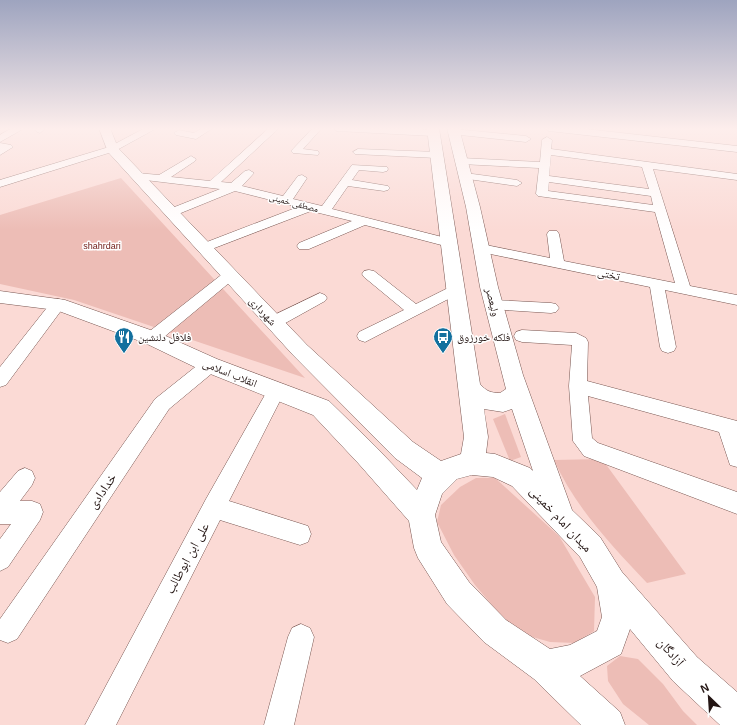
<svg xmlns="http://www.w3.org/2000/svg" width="737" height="725" font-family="Helvetica,'Noto Naskh Arabic',sans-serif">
  <rect width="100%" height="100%" fill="#fbdad5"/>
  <g fill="#edbdb6">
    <path d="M 121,178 L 305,378 L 74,300 L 0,284 L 0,215 Z"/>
    <path d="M 505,414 L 521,457 L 510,461 L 493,419 Z"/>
    <path d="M 602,459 L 686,574 L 647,583 C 612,546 575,507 554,460 Z"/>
    <path d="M 476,478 L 495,478 L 559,536 L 595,597 L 594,631 L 575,643 L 550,642 L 515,632 L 475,585 L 454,555 L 437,522 L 441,505 L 460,487 Z"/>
    <path d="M 620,656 L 638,659 L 663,684 L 683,711 L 697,725 L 649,725 L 623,704 L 608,681 L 607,666 Z"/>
  </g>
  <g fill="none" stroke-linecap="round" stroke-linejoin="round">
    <g stroke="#795752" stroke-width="1">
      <g id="minor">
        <path d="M 12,128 L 23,129 L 0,142 L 0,135 Z"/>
        <path d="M 37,128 L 46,128 L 40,133 L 37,132 L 35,130 Z"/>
        <path d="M 145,128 L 157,128 L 115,151 L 0,187 L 0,180 L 109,147 Z"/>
        <path d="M 202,128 L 213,128 L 196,139 L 176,135 L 174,133 L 179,130 L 194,133 Z"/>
        <path d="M 269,128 L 279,128 L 221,182 L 231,183 L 245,171 L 249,170 L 254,173 L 242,186 L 283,196 L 298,176 L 302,175 L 307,178 L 293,199 L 322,206 L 352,165 L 387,167 L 388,169 L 387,171 L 383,172 L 359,170 L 352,180 L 388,186 L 390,188 L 388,190 L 384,191 L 348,186 L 332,209 L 454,240 L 455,243 L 454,246 L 449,247 L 365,225 L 309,249 L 299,249 L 297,246 L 299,243 L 352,221 L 311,211 L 204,252 L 199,251 L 197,248 L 199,245 L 298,207 L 235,191 L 171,217 L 167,216 L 165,213 L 167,210 L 220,189 L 137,179 L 132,176 L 137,173 L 159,175 L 191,156 L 196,159 L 195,161 L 171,177 L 210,181 Z"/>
        <path d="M 313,128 L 322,128 L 303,149 L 318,151 L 319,153 L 318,155 L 293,153 L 291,151 L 293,149 Z"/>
        <path d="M 333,128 L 396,128 L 433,130 L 438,133 L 433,136 L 337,131 Z"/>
        <path d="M 545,128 L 577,128 L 737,146 L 737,152 L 549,131 Z"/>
        <path d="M 454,129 L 526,136 L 531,139 L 526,142 L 451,134 L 449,132 Z"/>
        <path d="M 547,137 L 552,140 L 551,149 L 737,174 L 737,180 L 653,169 L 690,286 L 737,295 L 737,305 L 665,290 L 676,347 L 674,351 L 668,353 L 662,351 L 660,347 L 650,287 L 476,251 L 474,248 L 476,245 L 481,244 L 550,258 L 547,234 L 549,231 L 557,231 L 559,234 L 564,261 L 675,283 L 655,212 L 538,196 L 536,194 L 539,168 L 461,164 L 456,161 L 461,158 L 540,162 L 542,140 ZM 551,155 L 642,167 L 649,189 L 549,176 ZM 549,182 L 651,196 L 653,205 L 548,191 Z"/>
        <path d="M 0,143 L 11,145 L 13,147 L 0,155 Z"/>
        <path d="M 358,149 L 437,152 L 442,155 L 437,158 L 355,154 L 353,152 Z"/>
        <path d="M 465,173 L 517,180 L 522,183 L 517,186 L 461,178 L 460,176 L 461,174 Z"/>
        <path d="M 369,270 L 374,271 L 416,304 L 450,287 L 455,285 L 460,287 L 462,290 L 460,293 L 365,342 L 359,340 L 357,336 L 359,332 L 404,310 L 364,277 L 362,274 L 364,271 Z"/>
        <path d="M 230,271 L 235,272 L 237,275 L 235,278 L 158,342 L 152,344 L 146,342 L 144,338 L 146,334 L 225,272 Z"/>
        <path d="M 320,293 L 325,295 L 327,298 L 325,301 L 280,326 L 274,328 L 268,326 L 266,322 L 268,318 Z"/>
        <path d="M 58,299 L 63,300 L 66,304 L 63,308 L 6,385 L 0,387 L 0,367 L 53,300 Z"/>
        <path d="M 494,300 L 551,303 L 556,304 L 559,308 L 556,312 L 551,313 L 489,309 L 486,305 L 489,301 Z"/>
        <path d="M 522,330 L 576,333 L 586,338 L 588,342 L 587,381 L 737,421 L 737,467 L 730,465 L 719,432 L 588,396 L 592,438 L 598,443 L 737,492 L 737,514 L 584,456 L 573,441 L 569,386 L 572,345 L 522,342 L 516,340 L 514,336 L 516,332 Z"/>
        <path d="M 210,358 L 216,360 L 219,365 L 216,370 L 169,409 L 17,639 L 8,643 L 0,640 L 0,619 L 155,399 L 204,360 Z"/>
        <path d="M 276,384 L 282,386 L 285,391 L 229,501 L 308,526 L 311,534 L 308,542 L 300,545 L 220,520 L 116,725 L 85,725 L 206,499 L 270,386 Z"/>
        <path d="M 25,468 L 32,471 L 35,478 L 32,485 L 20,501 L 32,501 L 40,504 L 43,512 L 40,520 L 8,567 L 0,571 L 0,539 L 11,524 L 0,524 L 0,492 L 18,471 Z"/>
        <path d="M 301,624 L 310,628 L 314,637 L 294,725 L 264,725 L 288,637 L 292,628 Z"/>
      </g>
    </g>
    <g stroke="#795752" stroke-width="1">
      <path id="major" d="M 99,128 L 110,128 L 118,148 L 307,345 L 413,442 L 441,461 L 461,454 L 464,437 L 427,128 L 439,128 L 480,384 C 486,391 491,393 500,393 L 506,389 L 480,287 L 466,207 L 447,128 L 459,128 L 480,207 L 498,287 L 523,375 L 572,510 L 600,537 L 622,572 L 697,657 L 737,692 L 737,725 L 720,725 L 673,681 L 630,629 L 621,654 L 580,676 L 620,712 L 625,725 L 581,725 L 534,679 L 484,642 L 447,604 L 418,558 L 414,548 L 409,521 L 358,463 L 313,415 L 203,371 L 145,343 L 56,310 L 0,303 L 0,291 L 65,300 L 159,333 L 217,359 L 329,401 L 376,447 L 417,490 L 422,478 L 395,458 L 293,355 L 108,152 ZM 484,409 L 503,412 L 512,409 L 533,471 L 530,468 L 495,454 L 486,453 L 488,437 ZM 472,475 L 493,477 L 512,486 L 580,557 L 597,587 L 602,617 L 597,631 L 570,645 L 550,649 L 506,620 L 469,582 L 441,542 L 435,515 L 442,494 L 457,479 Z"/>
    </g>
    <use href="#minor" fill="#fff" fill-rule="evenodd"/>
    <use href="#major" fill="#fff" fill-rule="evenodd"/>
  </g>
  <linearGradient id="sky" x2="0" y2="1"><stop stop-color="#9ea4bf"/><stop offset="0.56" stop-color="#fdeeec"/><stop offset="1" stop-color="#fdeeec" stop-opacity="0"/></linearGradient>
  <rect width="737" height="230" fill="url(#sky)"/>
  <defs>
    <g id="restaurant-pin" transform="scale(1)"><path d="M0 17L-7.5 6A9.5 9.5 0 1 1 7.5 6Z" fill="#13709e" stroke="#fff"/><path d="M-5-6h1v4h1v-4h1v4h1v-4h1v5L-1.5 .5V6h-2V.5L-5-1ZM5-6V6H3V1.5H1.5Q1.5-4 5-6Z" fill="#fff"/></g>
    <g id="bus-pin" transform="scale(1)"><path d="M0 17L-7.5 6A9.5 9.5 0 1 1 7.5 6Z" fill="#13709e" stroke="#fff"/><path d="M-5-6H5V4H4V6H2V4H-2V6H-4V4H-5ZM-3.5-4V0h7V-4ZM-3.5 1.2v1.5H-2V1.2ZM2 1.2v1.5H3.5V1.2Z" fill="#fff"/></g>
  </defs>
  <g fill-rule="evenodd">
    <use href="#restaurant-pin" x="124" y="337"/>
    <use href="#bus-pin" x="443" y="337"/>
  </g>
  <g text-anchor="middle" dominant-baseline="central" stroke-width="3" stroke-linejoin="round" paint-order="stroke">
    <g font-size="9" fill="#241614" stroke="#fff">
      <text transform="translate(294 203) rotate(15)">مصطفی خمینی</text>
    </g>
    <g font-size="9" fill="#72201b" stroke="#fff">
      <text x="102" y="246">shahrdari</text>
    </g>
    <g font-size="11" fill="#241614" stroke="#fff">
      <text transform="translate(609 274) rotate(12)">تختی</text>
      <text transform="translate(493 302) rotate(76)">ولیعصر</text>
      <text transform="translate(263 311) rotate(47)">شهرداری</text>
      <text transform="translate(230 373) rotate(22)">انقلاب اسلامی</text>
    </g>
    <g font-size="11" fill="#241614" stroke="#fff" text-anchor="start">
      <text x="138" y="337">فلافل دلنشین</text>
      <text x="457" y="337">فلکه خورزوق</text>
    </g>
    <g font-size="13" fill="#241614" stroke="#fff">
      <text transform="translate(102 491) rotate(-56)">خدادادی</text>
      <text transform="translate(561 519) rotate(47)">میدان امام خمینی</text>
      <text transform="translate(187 558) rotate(-62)">علی ابن ابوطالب</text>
      <text transform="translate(671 652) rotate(49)">آزادگان</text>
    </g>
  </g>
  <g transform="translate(709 697) rotate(335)" stroke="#ffffff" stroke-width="3" paint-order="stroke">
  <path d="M0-3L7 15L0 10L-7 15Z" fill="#241614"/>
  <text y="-6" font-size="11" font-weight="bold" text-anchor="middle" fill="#241614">N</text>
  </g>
</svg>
